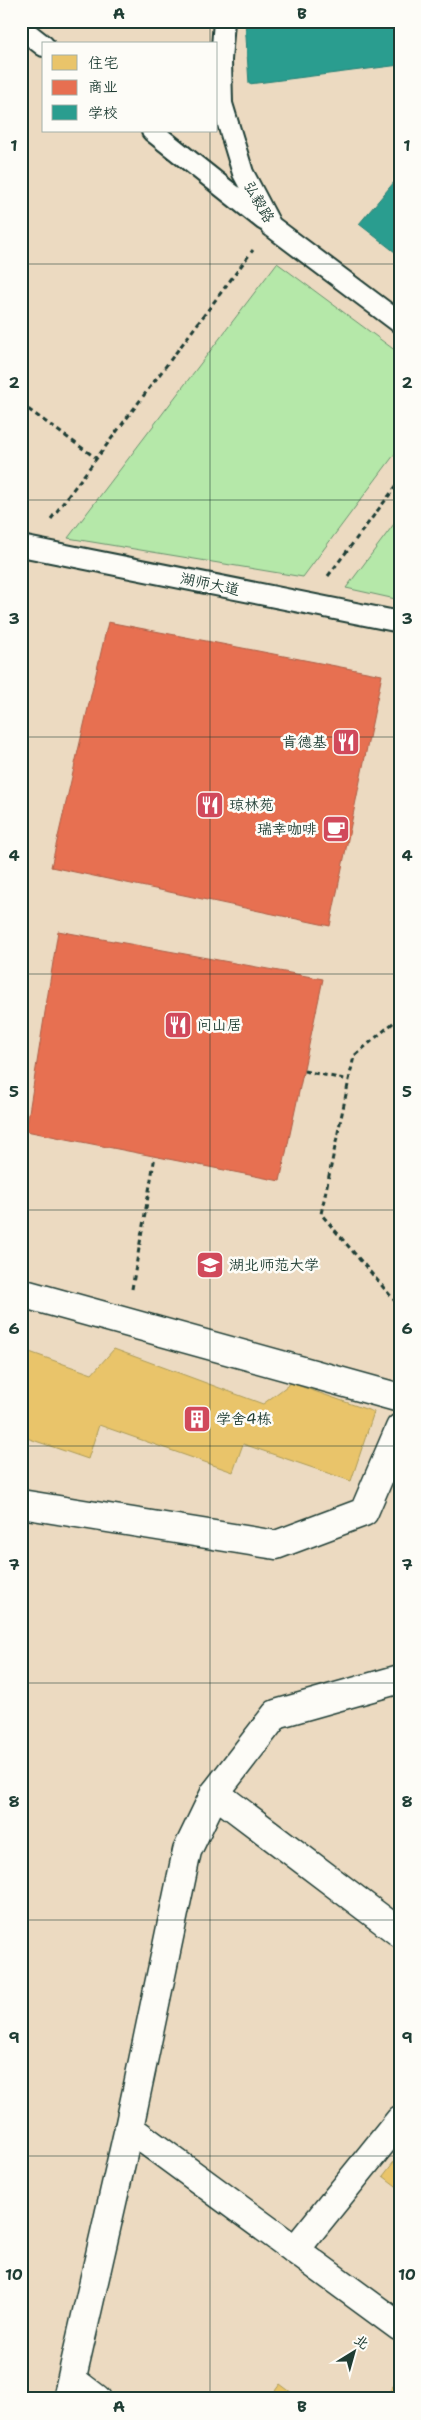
<svg xmlns="http://www.w3.org/2000/svg" width="421" height="2420" font-family="'Shantell Sans','LXGW WenKai TC',sans-serif">
  <rect width="100%" height="100%" fill="#f3e8d7"/>
  <filter id="ink" filterUnits="userSpaceOnUse"><feTurbulence type="fractalNoise" baseFrequency=".02" numOctaves="2"/><feDisplacementMap in="SourceGraphic" scale="10" xChannelSelector="R" yChannelSelector="G"/><feConvolveMatrix kernelMatrix="1 2 1 2 8 2 1 2 1" color-interpolation-filters="sRGB"/></filter>
  <g filter="url(#ink)">
    <path fill="#ecdac1" fill-rule="evenodd" d="M 21,21 L 400,21 L 400,2399 L 21,2399 ZM 44,44 L 216,44 L 216,131 L 44,131 Z"/>
    <g fill="#b5e8a9" stroke="#6a926e">
      <path d="M 277,263 L 400,354 L 400,447 L 303,577 L 68,538 Z"/>
      <path d="M 400,516 L 400,600 L 346,588 Z"/>
    </g>
    <g fill="#e9c46a" stroke="#ac9c5a">
      <path d="M 21,1349 L 92,1374 L 114,1349 L 263,1404 L 291,1383 L 374,1412 L 351,1481 L 243,1444 L 233,1472 L 99,1425 L 88,1459 L 21,1436 Z"/>
      <path d="M 400,2154 L 400,2189 L 383,2176 Z"/>
      <path d="M 396,2382 L 400,2385 L 400,2399 L 384,2399 Z"/>
      <path d="M 280,2384 L 300,2399 L 269,2399 Z"/>
    </g>
    <g fill="#e76f51" stroke="#ab6048">
      <path d="M 108,622 L 382,675 L 330,926 L 51,867 Z"/>
      <path d="M 58,931 L 323,979 L 280,1181 L 26,1131 Z"/>
    </g>
    <g fill="#2a9d8f" stroke="#278074">
      <path d="M 245,21 L 400,21 L 400,65 L 249,84 Z"/>
      <path d="M 400,175 L 400,256 L 359,224 Z"/>
    </g>
    <g fill="none" stroke-linecap="round" stroke-linejoin="round">
      <g stroke="#1f3d34" stroke-width="24">
        <g id="lane">
          <path d="M 224,21 L 221,60 L 222,104 L 243,173 L 271,226 L 400,323"/>
          <path d="M 21,28 L 44,46"/>
          <path d="M 152,131 L 264,220"/>
          <path d="M 21,546 L 400,622"/>
        </g>
      </g>
      <g stroke="#1f3d34" stroke-width="31">
        <g id="street">
          <path d="M 21,1293 L 400,1398"/>
          <path d="M 21,1504 L 276,1545 L 364,1512 L 400,1428"/>
          <path d="M 215,1793 L 400,1933"/>
          <path d="M 129,2128 L 400,2327"/>
          <path d="M 295,2250 L 400,2120"/>
          <path d="M 72,2380 L 97,2399"/>
          <path d="M 67,2399 L 129,2128 L 187,1851 L 215,1793 L 276,1714 L 400,1679"/>
        </g>
      </g>
      <g stroke="#1f3d34" stroke-width="3" stroke-dasharray="5 4" stroke-linecap="butt">
        <path d="M 21,404 L 96,458"/>
        <path d="M 51,519 L 253,250"/>
        <path d="M 328,576 L 400,481"/>
        <path d="M 400,1017 L 354,1056 L 321,1214 L 400,1307"/>
        <path d="M 304,1071 L 349,1080"/>
        <path d="M 132,1289 L 155,1156"/>
      </g>
      <use href="#lane" stroke="#fdfcf7" stroke-width="20"/>
      <use href="#street" stroke="#fdfcf7" stroke-width="28"/>
    </g>
  </g>
  <path fill="none" stroke="#1f3d34" stroke-width="1" stroke-opacity="0.55" d="M 210,21 L 210,44M 210,131 L 210,2399M 21,264 L 400,264M 21,500 L 400,500M 21,737 L 400,737M 21,974 L 400,974M 21,1210 L 400,1210M 21,1446 L 400,1446M 21,1683 L 400,1683M 21,1920 L 400,1920M 21,2156 L 400,2156"/>
  <defs>
    <g id="restaurant-square" transform="scale(1.4375)"><rect x="-9" y="-9" width="18" height="18" rx="4" fill="#d1495b" stroke="#fdfcf7"/><path d="M-5-6h1v4h1v-4h1v4h1v-4h1v5L-1.5 .5V6h-2V.5L-5-1ZM5-6V6H3V1.5H1.5Q1.5-4 5-6Z" fill="#fff"/></g>
    <g id="cafe-square" transform="scale(1.4375)"><rect x="-9" y="-9" width="18" height="18" rx="4" fill="#d1495b" stroke="#fdfcf7"/><path d="M-5.5-4.5H6V0H3Q3 3.5 0 3.5H-2.5Q-5.5 3.5-5.5 0ZM3-3.2v2h1.7v-2ZM-6 4.5H4V6H-6Z" fill="#fff"/></g>
    <g id="university-square" transform="scale(1.4375)"><rect x="-9" y="-9" width="18" height="18" rx="4" fill="#d1495b" stroke="#fdfcf7"/><path d="M0-5L7-2L0 1L-7-2ZM-4 1L0 2.5L4 1V4Q0 6-4 4Z" fill="#fff"/></g>
    <g id="building-square" transform="scale(1.4375)"><rect x="-9" y="-9" width="18" height="18" rx="4" fill="#d1495b" stroke="#fdfcf7"/><path d="M-4-6H4V6H1V3H-1V6H-4ZM-2.5-4.3h1.7v1.8h-1.7ZM.8-4.3h1.7v1.8H.8ZM-2.5-1h1.7V.8h-1.7ZM.8-1h1.7V.8H.8Z" fill="#fff"/></g>
  </defs>
  <g fill-rule="evenodd">
    <use href="#restaurant-square" x="346" y="742"/>
    <use href="#restaurant-square" x="210" y="805"/>
    <use href="#cafe-square" x="336" y="829"/>
    <use href="#restaurant-square" x="178" y="1025"/>
    <use href="#university-square" x="210" y="1265"/>
    <use href="#building-square" x="197" y="1419"/>
  </g>
  <g text-anchor="middle" dominant-baseline="central" stroke-width="5" stroke-linejoin="round" paint-order="stroke">
    <g font-size="15" fill="#1f3d34" stroke="#fdfcf7">
      <text transform="translate(259 202) rotate(60)">弘毅路</text>
      <text transform="translate(210 584) rotate(12)">湖师大道</text>
    </g>
    <g font-size="15" fill="#1f3d34" stroke="#fdfcf7" text-anchor="start">
      <text x="327" y="742" text-anchor="end">肯德基</text>
      <text x="229" y="805">琼林苑</text>
      <text x="317" y="829" text-anchor="end">瑞幸咖啡</text>
      <text x="197" y="1025">问山居</text>
      <text x="229" y="1265">湖北师范大学</text>
      <text x="216" y="1419">学舍4栋</text>
    </g>
  </g>
  <rect width="421" height="2420" fill="none" stroke="#fdfcf7" stroke-width="55"/>
  <rect x="42" y="42" width="175" height="90" fill="#fdfcf7" stroke="#a4b0a9"/>
  <rect x="52" y="55" width="25" height="15" fill="#e9c46a" stroke="#a4b0a9"/>
  <text x="88" y="68" font-size="15" fill="#1f3d34">住宅</text>
  <rect x="52" y="80" width="25" height="15" fill="#e76f51" stroke="#a4b0a9"/>
  <text x="88" y="92" font-size="15" fill="#1f3d34">商业</text>
  <rect x="52" y="105" width="25" height="15" fill="#2a9d8f" stroke="#a4b0a9"/>
  <text x="88" y="118" font-size="15" fill="#1f3d34">学校</text>
  <g transform="translate(354 2352) rotate(37)" stroke="#fdfcf7" stroke-width="4" paint-order="stroke">
  <path d="M0-4L9 19L0 12L-9 19Z" fill="#1f3d34"/>
  <text y="-8" font-size="14" font-weight="bold" text-anchor="middle" fill="#1f3d34">北</text>
  </g>
  <rect x="28" y="28" width="366" height="2364" fill="none" stroke="#1f3d34" stroke-width="2"/>
  <g font-size="16" text-anchor="middle" font-weight="bold" fill="#1f3d34">
    <text x="119" y="19">A</text>
    <text x="302" y="19">B</text>
    <text x="14" y="151">1</text>
    <text x="407" y="151">1</text>
    <text x="14" y="388">2</text>
    <text x="407" y="388">2</text>
    <text x="14" y="624">3</text>
    <text x="407" y="624">3</text>
    <text x="14" y="861">4</text>
    <text x="407" y="861">4</text>
    <text x="14" y="1097">5</text>
    <text x="407" y="1097">5</text>
    <text x="14" y="1334">6</text>
    <text x="407" y="1334">6</text>
    <text x="14" y="1570">7</text>
    <text x="407" y="1570">7</text>
    <text x="14" y="1807">8</text>
    <text x="407" y="1807">8</text>
    <text x="14" y="2043">9</text>
    <text x="407" y="2043">9</text>
    <text x="14" y="2280">10</text>
    <text x="407" y="2280">10</text>
    <text x="119" y="2412">A</text>
    <text x="302" y="2412">B</text>
  </g>
</svg>
